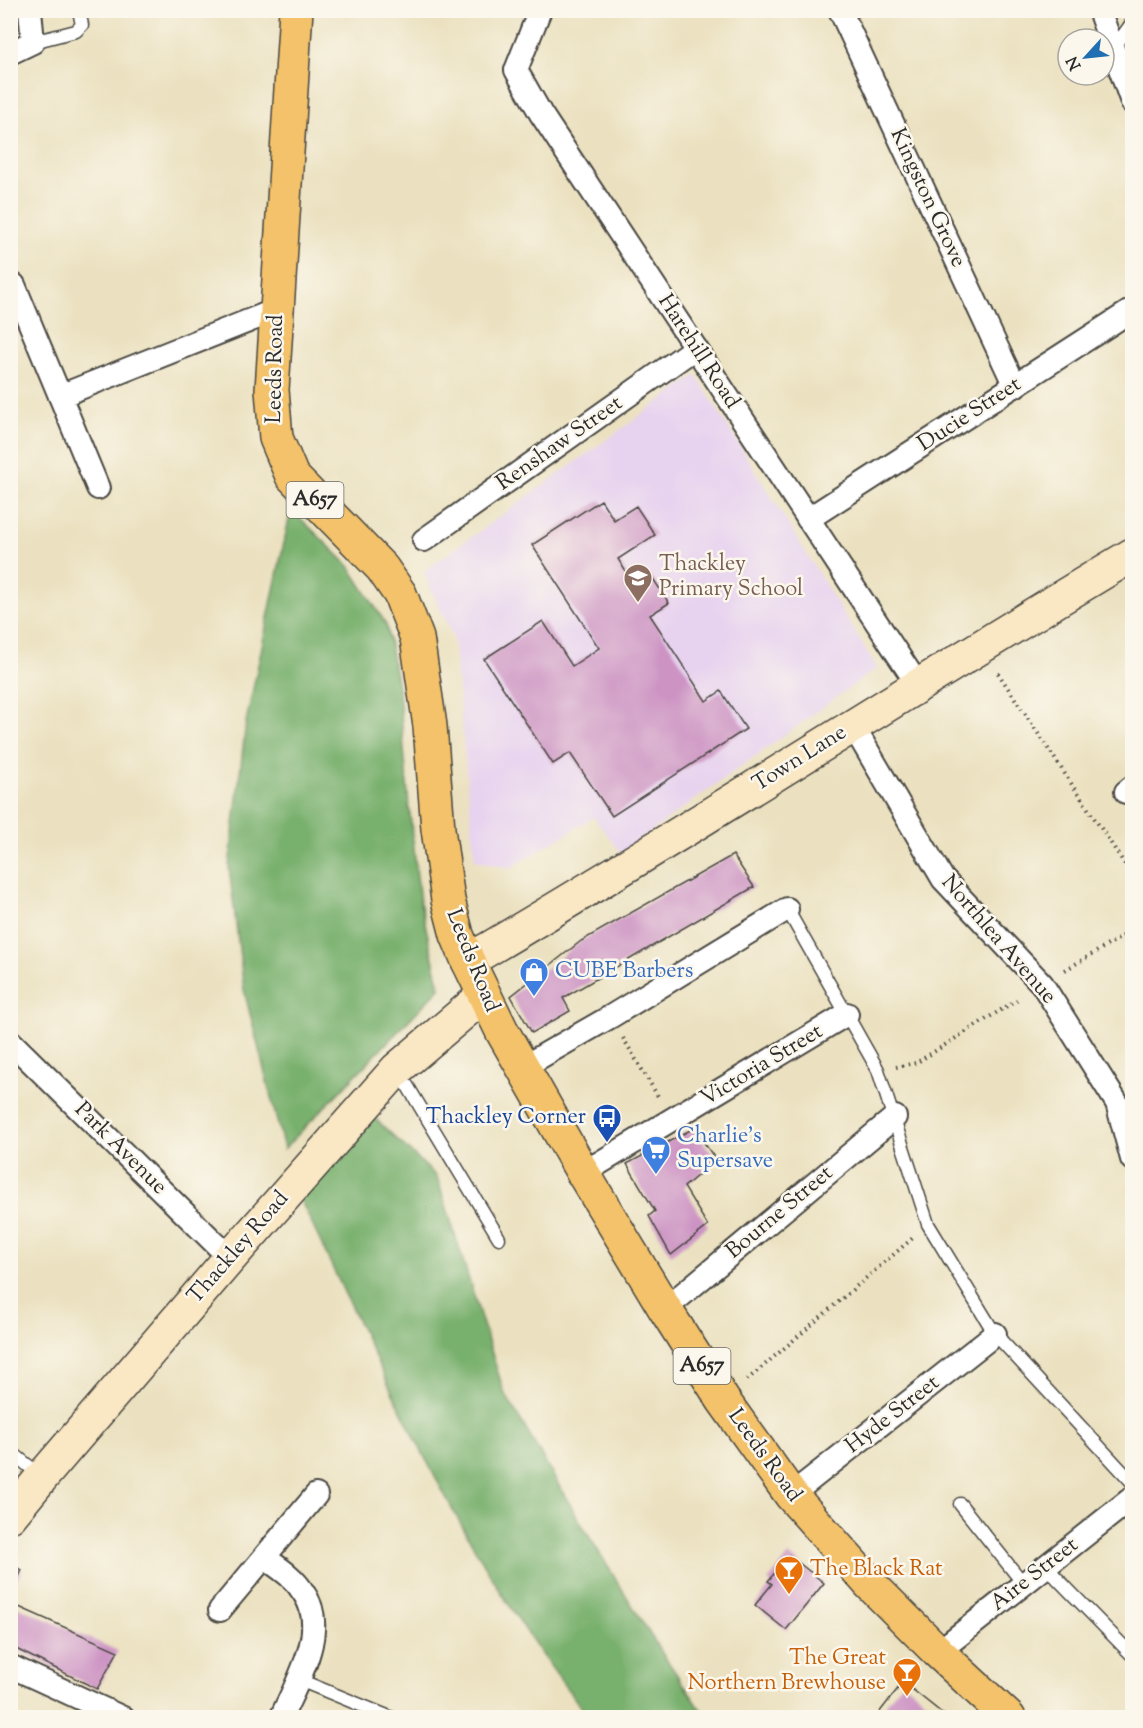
<svg xmlns="http://www.w3.org/2000/svg" width="1143" height="1728" font-family="'Sorts Mill Goudy',serif">
  <rect width="100%" height="100%" fill="#fbf7ec"/>
  <filter id="ink" filterUnits="userSpaceOnUse"><feTurbulence type="fractalNoise" baseFrequency=".0167" numOctaves="2"/><feDisplacementMap in="SourceGraphic" scale="12" xChannelSelector="R" yChannelSelector="G"/><feConvolveMatrix kernelMatrix="1 2 1 2 8 2 1 2 1" color-interpolation-filters="sRGB"/></filter>
  <filter id="wash" filterUnits="userSpaceOnUse"><feTurbulence type="fractalNoise" baseFrequency=".008" numOctaves="4" result="noise"/><feDisplacementMap in="SourceGraphic" scale="24" xChannelSelector="R" yChannelSelector="G"/><feGaussianBlur stdDeviation="1.35" result="paint"/><feColorMatrix in="noise" values="0 0 0 0 0 0 0 0 0 0 0 0 0 0 0 0 0 1.4 0 .05"/><feComposite in="paint" operator="in"/></filter>
  <g filter="url(#wash)">
    <rect width="100%" height="100%" fill="#ebe1c0"/>
    <path fill="#e7d2ef" d="M 696,375 L 877,668 L 621,853 L 594,817 L 510,868 L 475,860 L 453,636 L 423,572 Z"/>
    <g fill="#78b06d" stroke="#526e4c" stroke-width="1.5">
      <path d="M 291,509 L 349,566 L 386,624 L 399,692 L 409,805 L 420,902 L 440,988 L 284,1149 L 244,990 L 229,867 L 246,722 Z"/>
      <path d="M 369,1113 L 437,1177 L 504,1392 L 582,1525 L 658,1647 L 706,1717 L 589,1717 C 464,1562 385,1376 299,1197 Z"/>
    </g>
    <g id="blocks">
      <g fill="#cc93c3">
        <path d="M 601,500 L 614,520 L 636,506 L 655,535 L 618,559 L 634,585 L 650,574 L 669,603 L 650,615 L 706,701 L 721,691 L 746,729 L 612,816 L 570,753 L 553,764 L 484,659 L 543,621 L 572,666 L 599,648 L 532,545 Z"/>
        <path d="M 733,855 L 754,887 L 563,998 L 570,1011 L 532,1033 L 511,996 L 581,941 Z"/>
        <path d="M 694,1128 L 716,1160 L 684,1187 L 708,1226 L 671,1255 L 649,1216 L 655,1211 L 627,1164 Z"/>
        <path d="M 789,1555 L 824,1583 L 786,1630 L 755,1605 L 772,1584 L 768,1581 Z"/>
        <path d="M 10,1564 L 22,1570 L 10,1595 Z"/>
        <path d="M 10,1603 L 118,1651 L 97,1689 L 10,1646 Z"/>
        <path d="M 903,1682 L 943,1714 L 940,1718 L 875,1718 Z"/>
      </g>
    </g>
  </g>
  <g filter="url(#ink)">
    <use href="#blocks" fill-opacity="0" stroke="#484641" stroke-width="1.5"/>
    <g fill="none" stroke-linecap="round" stroke-linejoin="round">
      <g stroke="#484641" stroke-width="15">
        <g id="lane">
          <path d="M 33,42 L 76,31 L 82,25 L 79,10"/>
          <path d="M 1113,49 L 1132,23"/>
          <path d="M 787,909 L 878,1070 L 928,1224 L 995,1334 L 1132,1482"/>
          <path d="M 398,1070 L 499,1238"/>
          <path d="M 10,1451 L 41,1476"/>
          <path d="M 960,1504 L 1023,1583"/>
          <path d="M 1045,1566 L 1132,1655"/>
          <path d="M 297,1679 L 392,1718"/>
        </g>
      </g>
      <g stroke="#484641" stroke-width="26">
        <g id="street">
          <path d="M 540,10 L 516,70 L 541,114 L 918,685"/>
          <path d="M 840,10 L 1015,386"/>
          <path d="M 1099,10 L 1132,102"/>
          <path d="M 10,53 L 33,42 L 30,10"/>
          <path d="M 14,285 L 60,396 L 276,310"/>
          <path d="M 60,396 L 98,488"/>
          <path d="M 808,519 L 1132,310"/>
          <path d="M 424,540 L 695,348"/>
          <path d="M 853,726 L 943,879 L 1042,984 L 1117,1103 L 1132,1159"/>
          <path d="M 1126,792 L 1132,787"/>
          <path d="M 10,1041 L 230,1258"/>
          <path d="M 523,1067 L 610,1017 L 787,909"/>
          <path d="M 583,1173 L 847,1014"/>
          <path d="M 665,1309 L 895,1117"/>
          <path d="M 791,1495 L 995,1334"/>
          <path d="M 265,1558 C 279,1568 294,1577 303,1592 C 330,1629 297,1681 281,1718"/>
          <path d="M 220,1610 L 316,1495"/>
          <path d="M 938,1652 L 1132,1498"/>
          <path d="M 10,1666 L 123,1718"/>
        </g>
      </g>
      <g stroke="#484641" stroke-width="36">
        <g id="secondary">
          <path d="M 468,961 C 692,830 909,688 1132,555"/>
          <path d="M 10,1516 L 42,1477 L 230,1258 L 397,1069 L 483,996"/>
        </g>
      </g>
      <g stroke="#484641" stroke-width="36">
        <path id="primary" d="M 296,10 L 272,390 L 276,438 L 292,476 L 382,568 L 400,594 L 417,638 L 430,726 L 438,829 L 448,900 L 457,935 L 468,961 L 502,1031 L 583,1173 L 665,1309 L 723,1400 L 791,1495 L 870,1584 L 938,1652 L 1009,1718"/>
      </g>
      <g stroke="#484641" stroke-width="4" stroke-dasharray="1.5 4.5" stroke-linecap="butt">
        <path d="M 998,673 L 1132,875"/>
        <path d="M 1065,970 L 1132,931"/>
        <path d="M 623,1038 L 659,1098"/>
        <path d="M 896,1067 L 916,1063 L 1020,998"/>
        <path d="M 747,1380 L 914,1237"/>
      </g>
      <use href="#lane" stroke="#fff" stroke-width="12"/>
      <use href="#street" stroke="#fff" stroke-width="22"/>
      <use href="#secondary" stroke="#fae7c3" stroke-width="33"/>
      <use href="#primary" stroke="#f3c26a" stroke-width="33"/>
    </g>
  </g>
  <defs>
    <g id="school-pin" transform="scale(1.5)"><path d="M0 17L-7.5 6A9.5 9.5 0 1 1 7.5 6Z" fill="#8d6e63" stroke="#fbf7ec"/><path d="M0-5L7-2L0 1L-7-2ZM-4 1L0 2.5L4 1V4Q0 6-4 4Z" fill="#fff"/></g>
    <g id="shop-pin" transform="scale(1.5)"><path d="M0 17L-7.5 6A9.5 9.5 0 1 1 7.5 6Z" fill="#3f7fe0" stroke="#fbf7ec"/><path d="M-5-2.5h2.3a2.7 3.5 0 0 1 5.4 0H5L5.5 6h-11ZM-1.5-2.5h3a1.5 2.3 0 0 0-3 0Z" fill="#fff"/></g>
    <g id="bus-pin" transform="scale(1.5)"><path d="M0 17L-7.5 6A9.5 9.5 0 1 1 7.5 6Z" fill="#1a4fb4" stroke="#fbf7ec"/><path d="M-5-6H5V4H4V6H2V4H-2V6H-4V4H-5ZM-3.5-4V0h7V-4ZM-3.5 1.2v1.5H-2V1.2ZM2 1.2v1.5H3.5V1.2Z" fill="#fff"/></g>
    <g id="supermarket-pin" transform="scale(1.5)"><path d="M0 17L-7.5 6A9.5 9.5 0 1 1 7.5 6Z" fill="#3f7fe0" stroke="#fbf7ec"/><path d="M-6-5.5h2.5l.6 2H6L4.5 2H-2.5L-4.4-4H-6ZM-1.5 3.2a1.3 1.3 0 1 0 .1 0ZM3 3.2a1.3 1.3 0 1 0 .1 0Z" fill="#fff"/></g>
    <g id="bar-pin" transform="scale(1.5)"><path d="M0 17L-7.5 6A9.5 9.5 0 1 1 7.5 6Z" fill="#e8710a" stroke="#fbf7ec"/><path d="M-6-5H6L.8 .8V4.5H3.5V6h-7V4.5H-.8V.8Z" fill="#fff"/></g>
  </defs>
  <g fill-rule="evenodd">
    <use href="#school-pin" x="638" y="578"/>
    <use href="#shop-pin" x="534" y="972"/>
    <use href="#bus-pin" x="607" y="1118"/>
    <use href="#supermarket-pin" x="656" y="1150"/>
    <use href="#bar-pin" x="789" y="1570"/>
    <use href="#bar-pin" x="907" y="1672"/>
  </g>
  <g text-anchor="middle" dominant-baseline="central" stroke-width="5" stroke-linejoin="round" paint-order="stroke">
    <g fill="#fbf7ec" stroke="#696865" stroke-width="1.5">
      <rect x="286.5" y="482" width="57" height="36" rx="4.5"/>
      <rect x="673.5" y="1348" width="57" height="36" rx="4.5"/>
    </g>
    <g font-size="21" font-weight="bold" fill="#2b2b2b">
      <text x="315" y="500">A657</text>
      <text x="702" y="1366">A657</text>
    </g>
    <g font-size="22" fill="#2b2b2b" stroke="#fbf7ec">
      <text transform="translate(927 198) rotate(65)">Kingston Grove</text>
      <text transform="translate(698 352) rotate(57)">Harehill Road</text>
      <text transform="translate(276 369) rotate(-89)">Leeds Road</text>
      <text transform="translate(970 415) rotate(-33)">Ducie Street</text>
      <text transform="translate(560 444) rotate(-35)">Renshaw Street</text>
      <text transform="translate(800 759) rotate(-32)">Town Lane</text>
      <text transform="translate(998 940) rotate(49)">Northlea Avenue</text>
      <text transform="translate(472 961) rotate(68)">Leeds Road</text>
      <text transform="translate(762 1066) rotate(-31)">Victoria Street</text>
      <text transform="translate(120 1149) rotate(45)">Park Avenue</text>
      <text transform="translate(780 1213) rotate(-40)">Bourne Street</text>
      <text transform="translate(239 1248) rotate(-49)">Thackley Road</text>
      <text transform="translate(893 1415) rotate(-38)">Hyde Street</text>
      <text transform="translate(764 1456) rotate(54)">Leeds Road</text>
      <text transform="translate(1035 1575) rotate(-38)">Aire Street</text>
    </g>
    <g font-size="22" fill="#785e54" stroke="#fbf7ec" text-anchor="start">
      <text x="659" y="565">Thackley<tspan x="659" dy="25">Primary School</tspan></text>
    </g>
    <g font-size="22" fill="#366cbe" stroke="#fbf7ec" text-anchor="start">
      <text x="555" y="972">CUBE Barbers</text>
      <text x="677" y="1137">Charlie's<tspan x="677" dy="25">Supersave</tspan></text>
    </g>
    <g font-size="22" fill="#164399" stroke="#fbf7ec" text-anchor="end">
      <text x="586" y="1118">Thackley Corner</text>
    </g>
    <g font-size="22" fill="#c56008" stroke="#fbf7ec" text-anchor="start">
      <text x="810" y="1570">The Black Rat</text>
      <text x="886" y="1659" text-anchor="end">The Great<tspan x="886" dy="25">Northern Brewhouse</tspan></text>
    </g>
  </g>
  <rect width="1143" height="1728" fill="none" stroke="#fbf7ec" stroke-width="36"/>
  <g transform="translate(1086 57) rotate(243)"><circle r="28" fill="#fbf7ec" stroke="#a8a59f" stroke-width="1.5"/>
  <path d="M0-4.5L10 22L0 15L-10 22Z" fill="#1f6fb2"/>
  <text y="-9" font-size="16" font-weight="bold" text-anchor="middle" fill="#2b2b2b">N</text>
  </g>
</svg>
